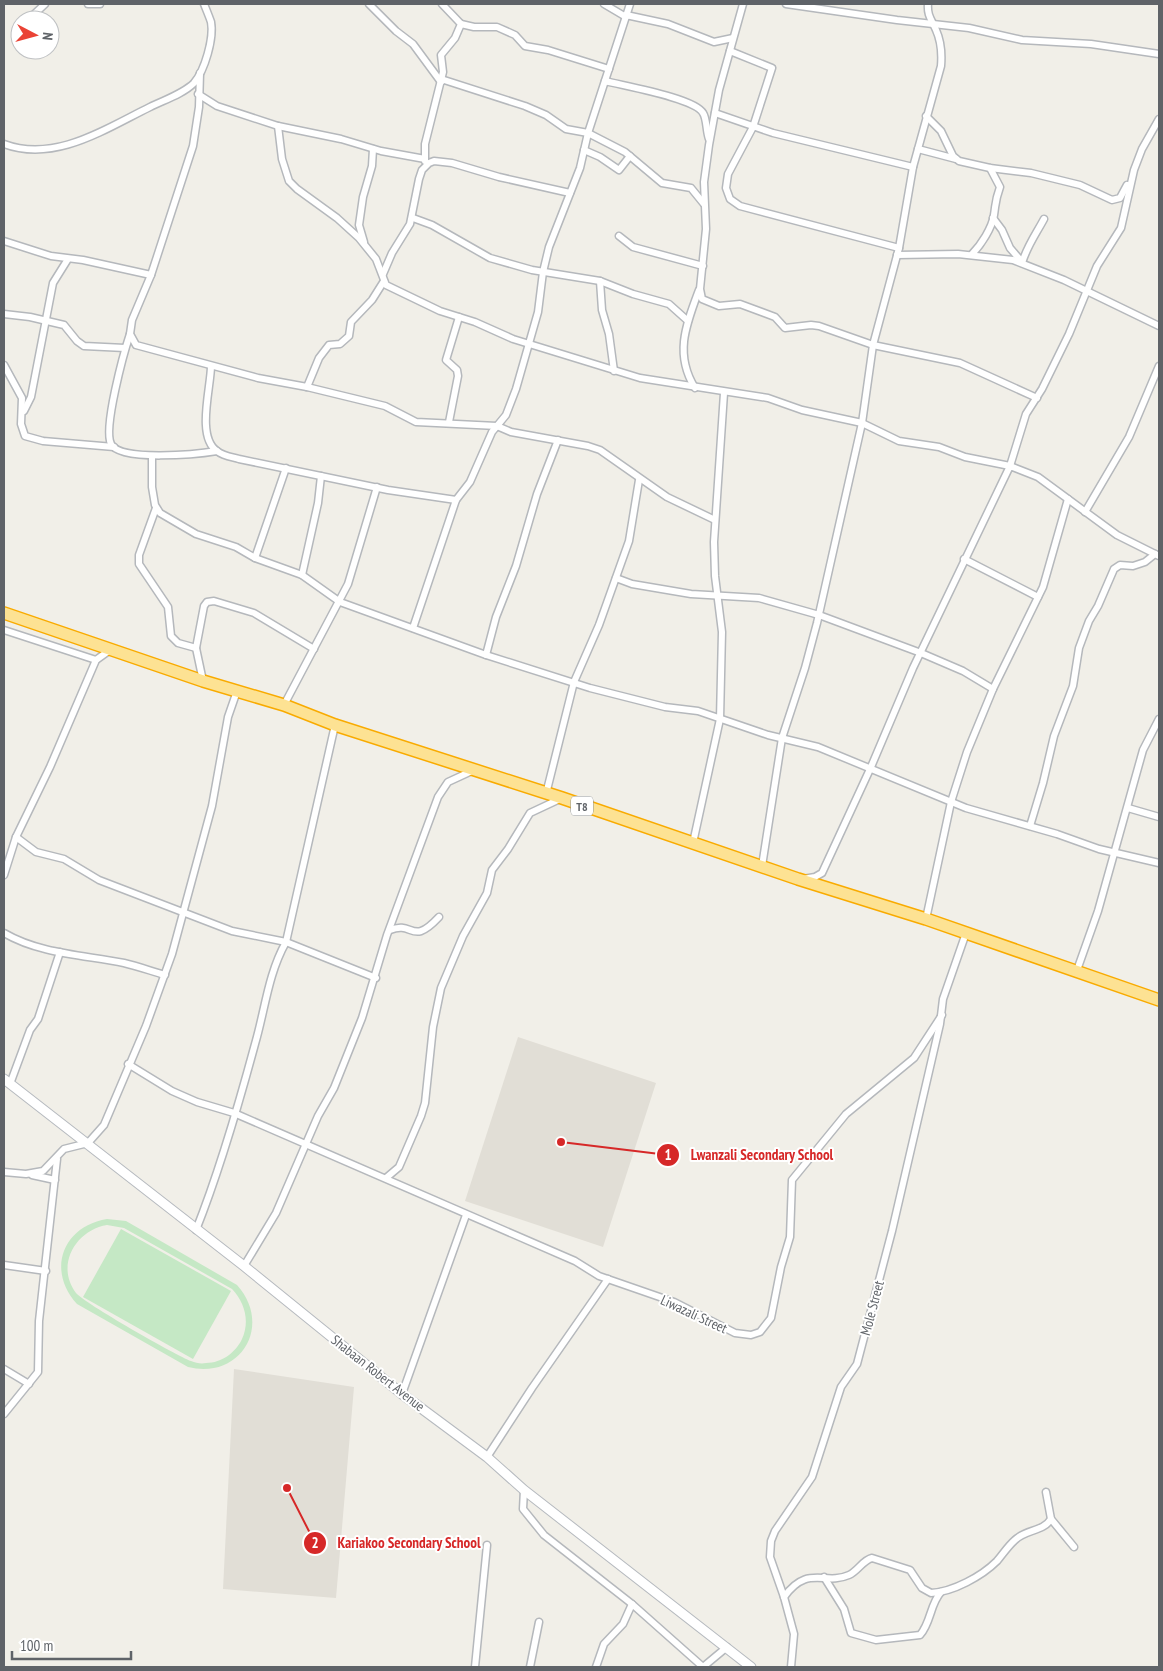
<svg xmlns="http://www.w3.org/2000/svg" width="1163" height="1671" font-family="'PT Sans Narrow',sans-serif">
  <rect width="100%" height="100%" fill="#f1efe8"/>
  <g fill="#e1ded6">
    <path d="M 518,1037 L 656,1083 L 603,1247 L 465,1201 Z"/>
    <path d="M 234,1369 L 354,1387 L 336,1598 L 223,1589 Z"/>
  </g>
  <g fill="#c5e8c5" fill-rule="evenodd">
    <path d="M 107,1219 L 126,1221 L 237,1285 C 273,1325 241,1380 188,1367 L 77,1304 C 46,1270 63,1226 107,1219 ZM 107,1225 L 124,1228 L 232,1289 C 245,1303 250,1321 242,1339 C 236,1352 222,1363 206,1363 C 201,1364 196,1363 191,1361 C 177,1356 84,1303 76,1293 C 55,1265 76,1230 107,1225 Z"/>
    <path d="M 121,1229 L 231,1291 L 193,1359 L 83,1297 Z"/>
  </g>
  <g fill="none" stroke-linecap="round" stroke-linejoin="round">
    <g stroke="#b5b8bc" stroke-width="9">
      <g id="street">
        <path d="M 88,4 L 100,4"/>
        <path d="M 369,4 L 396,31 L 413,44 L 441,82"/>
        <path d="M 604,4 L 626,17"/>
        <path d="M 743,4 L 719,90 L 709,145 L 704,182 L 706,229 L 700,289 L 702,299 L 719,306 L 740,304 L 775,317 L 785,328 L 811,325 L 819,326 L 873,345 L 960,363 L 1037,398"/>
        <path d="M 786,4 L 897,20 L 969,28 L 1022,40 L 1091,44 L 1159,54"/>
        <path d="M 626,15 L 668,24 L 714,42 L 733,38"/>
        <path d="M 29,19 L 45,4"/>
        <path d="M 461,24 L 474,27 L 497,27 L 515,35 L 525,46 L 548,50 L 609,69"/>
        <path d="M 730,51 L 772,68 L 753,127 L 728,174 L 726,188 L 730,199 L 740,206 L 899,248"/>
        <path d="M 200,73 L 199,107 L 193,146 L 151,275 L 132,320 L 130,334 L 136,345 L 258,378 L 307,387 L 385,406 L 416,422 L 497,426 L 511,432 L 588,446 L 600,450 L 667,497 L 715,520"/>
        <path d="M 441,79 L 525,106 L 546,115 L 566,129 L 588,133 L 625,152 L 662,183 L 691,188 L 704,204"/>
        <path d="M 605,81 C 624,86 695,98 703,113 C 707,119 706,131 709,139"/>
        <path d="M 198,94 L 217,106 L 278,126 L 341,139 L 381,151 L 425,159"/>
        <path d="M 715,113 L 773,133 L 913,167"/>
        <path d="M 926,116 L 941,131 L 953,156 L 959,161 L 990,168 L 1031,173 L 1080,185 L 1112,200 L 1120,198 L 1127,185"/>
        <path d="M 278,126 L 282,159 L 289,181 L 297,189 L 337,218 L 359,238 L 376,259 L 386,285 L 440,311 L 475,322 L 513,339 L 640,378 L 768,398 L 802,410 L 862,423 L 899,441 L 939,447 L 965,457 L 1010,466 L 1026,414 L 1042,389 L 1069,334 L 1097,266 L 1121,228 L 1134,170 L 1142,149 L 1159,119"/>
        <path d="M 4,144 C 55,163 105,129 150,107 C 164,100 183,94 194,83 C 205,70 214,38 211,22 C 209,16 206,9 204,4"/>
        <path d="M 918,149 L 956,159"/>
        <path d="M 584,150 L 600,157 L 619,170 L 630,156"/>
        <path d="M 425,161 L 425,144 L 443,72 L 441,55 L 455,38 L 461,24 L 442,4"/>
        <path d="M 413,218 L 432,225 L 490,258 L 532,270 L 600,281 L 633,294 L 669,304 L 688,321"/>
        <path d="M 993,218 L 1002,230 L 1010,248 L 1022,262"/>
        <path d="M 619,236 L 633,247 L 703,266"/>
        <path d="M 4,241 L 51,256 L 83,260 L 151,275"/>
        <path d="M 364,242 L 359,225 L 363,197 L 372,166 L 373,149"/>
        <path d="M 972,254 C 981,245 992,228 994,215 C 996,202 995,201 1000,187 L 990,168"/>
        <path d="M 897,255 L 958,254 L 1013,260 L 1064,280 L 1159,326"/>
        <path d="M 1022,263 C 1027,246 1036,234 1044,219"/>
        <path d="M 383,274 L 392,253 L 410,224 L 419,179 L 422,170 L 429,163 L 434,161 L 452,163 L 499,177 L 570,193"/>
        <path d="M 600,281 L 602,310 L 609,334 L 614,371"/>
        <path d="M 4,314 L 30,317 L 64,325 L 77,341 L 84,346 L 125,348"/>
        <path d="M 130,334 C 124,352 103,428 111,444 C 120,462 199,454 217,451"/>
        <path d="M 4,365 L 22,398 L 21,424 L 25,436 L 43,441 L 114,447"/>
        <path d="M 211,366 C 211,387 196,437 217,451 C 223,456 232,457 239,459 L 388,490 L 456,500"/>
        <path d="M 307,387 L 319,358 L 329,345 L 340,344 L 349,336 L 351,322 L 372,300 L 384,281"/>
        <path d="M 695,388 C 674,354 686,325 699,290"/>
        <path d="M 24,411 L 31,397 L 53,283 L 68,259"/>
        <path d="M 449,422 L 458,376 L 457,370 L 446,360 L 459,317"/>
        <path d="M 152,456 L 152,487 L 155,505 L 160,513 L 196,534 L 236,547 L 255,558 L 302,575 L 340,602 L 486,655 L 590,688 L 665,707 L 698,711 L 768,735 L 818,747 L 966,808 L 1057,834 L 1099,849 L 1159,863"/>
        <path d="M 156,508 L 139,555 L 139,564 L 168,607 L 171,636 L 178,643 L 196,648"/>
        <path d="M 1085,512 L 1129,437 L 1159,366"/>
        <path d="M 255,558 L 286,468"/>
        <path d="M 964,559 L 1038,597"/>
        <path d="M 302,575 L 318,503 L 321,476"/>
        <path d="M 616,578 L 632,584 L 691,594 L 759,598 L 819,615 L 921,653 L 963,671 L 993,689"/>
        <path d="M 413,628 L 456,500 L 470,482 L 492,432 L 506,415 L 516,389 L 538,312 L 543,272 L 549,247 L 580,168 L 588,133 L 630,4"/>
        <path d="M 4,630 L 96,660"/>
        <path d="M 486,655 L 496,617 L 516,566 L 537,494 L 558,440"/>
        <path d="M 203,681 L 196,648 L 204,606 L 207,602 L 214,601 L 254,613 L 314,649"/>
        <path d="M 284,705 L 348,584 L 377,487"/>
        <path d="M 546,794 L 574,682 L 599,625 L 629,541 L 639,480"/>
        <path d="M 1128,808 L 1159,817"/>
        <path d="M 1030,826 L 1043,783 L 1054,736 L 1073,686 L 1079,648 L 1089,621 L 1098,606 L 1114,569 L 1120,565 L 1133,566 L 1145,562 L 1155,554"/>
        <path d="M 16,837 L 36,852 L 64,859 L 99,880 L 232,931 L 286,942 L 376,978"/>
        <path d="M 693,843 L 720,719 L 722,632 L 715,576 L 714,542 L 724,393"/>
        <path d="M 762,866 L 782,738 L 805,668 L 817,623 L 862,423 L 873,345 L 899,248 L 913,167 L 941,66 C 942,54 941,41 936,30 C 932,20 927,16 928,4"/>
        <path d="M 4,875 L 16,837 L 50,767 L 96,660 L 110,650"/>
        <path d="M 803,879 L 815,877 L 822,873 L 871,767 L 913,668 L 1010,466 L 1038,477 L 1117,535 L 1159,556"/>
        <path d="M 926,919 L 951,802 L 967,752 L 993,689 L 1043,587 L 1068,499"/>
        <path d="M 390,930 C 414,920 411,947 439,917"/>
        <path d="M 4,933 C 40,954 84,955 124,963 C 137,966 151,971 165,975"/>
        <path d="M 1076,973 L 1098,911 L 1143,750 L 1159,719"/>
        <path d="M 128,1064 L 172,1091 L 197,1102 L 234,1113 L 575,1261 L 599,1276 L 674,1302 L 735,1333 L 751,1335 L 760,1332 L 771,1318 L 781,1267 L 790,1237 L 792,1180 L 846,1114 L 914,1058 L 942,1015"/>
        <path d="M 10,1084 L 30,1030 L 38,1019 L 60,952"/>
        <path d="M 4,1172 L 26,1174 L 43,1171 L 64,1149 L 88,1143 L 104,1125 L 146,1026 L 172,954 L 212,806 L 228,717 L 237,691"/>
        <path d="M 32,1175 L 55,1180"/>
        <path d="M 386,1178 L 399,1167 L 421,1116 L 425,1103 L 433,1027 L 441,988 L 463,936 L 487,893 L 492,870 L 508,849 L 530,813 L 562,798"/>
        <path d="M 196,1230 C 220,1170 238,1107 255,1044 C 265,1010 268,974 286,942 L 335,725"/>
        <path d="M 4,1265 L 46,1271"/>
        <path d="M 244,1266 L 276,1213 L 318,1116 L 334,1088 L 362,1018 L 387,935 L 438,797 L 448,782 L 474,770"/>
        <path d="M 4,1369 L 29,1384"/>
        <path d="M 402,1394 L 466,1215"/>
        <path d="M 4,1414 L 38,1372 L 39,1321 L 57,1159"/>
        <path d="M 487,1457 L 532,1388 L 608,1279"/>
        <path d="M 524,1490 L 523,1509 L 544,1535 L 632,1604 L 703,1667"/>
        <path d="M 1046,1492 L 1051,1519 L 1074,1547"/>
        <path d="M 824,1577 L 844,1609 L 851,1633 L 876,1640 L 920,1635 C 931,1623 930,1604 941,1592"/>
        <path d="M 784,1597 C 808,1564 824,1586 849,1575 C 858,1571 863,1560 872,1558 L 910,1570 L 922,1588 L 931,1593 C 953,1592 982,1576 997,1561 C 1003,1554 1008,1546 1015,1540 C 1026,1529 1043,1532 1051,1519"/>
        <path d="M 475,1667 L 487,1545"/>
        <path d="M 530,1667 L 539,1622"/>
        <path d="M 596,1667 L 604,1644 L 623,1624 L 632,1604"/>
        <path d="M 703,1667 L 727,1647"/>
        <path d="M 791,1667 L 794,1634 L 784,1597 L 770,1557 L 771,1541 L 775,1531 L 812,1477 L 841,1387 L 857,1364 L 892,1231 L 940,1024 L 943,999 L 966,933"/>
      </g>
    </g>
    <g stroke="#b6babf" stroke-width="11">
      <path id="secondary" d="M 4,1079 L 244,1266 L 402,1394 L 487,1457 L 524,1490 L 751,1667"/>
    </g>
    <g stroke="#f9ab00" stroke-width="14">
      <path id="highway" d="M 4,613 L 203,681 L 284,705 L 335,725 L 562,798 L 798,879 L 926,919 L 1159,1000"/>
    </g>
    <use href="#street" stroke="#fff" stroke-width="6"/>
    <use href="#secondary" stroke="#fff" stroke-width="9"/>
    <use href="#highway" stroke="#fde293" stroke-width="11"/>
  </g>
  <g text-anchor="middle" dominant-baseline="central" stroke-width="4" stroke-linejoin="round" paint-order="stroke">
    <rect fill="#fff" stroke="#8f9295" stroke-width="1" x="571" y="796.5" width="22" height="19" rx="4"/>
    <g font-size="12" font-weight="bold" fill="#5f6368">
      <text x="582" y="806">T8</text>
    </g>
    <g font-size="14" fill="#5f6368" stroke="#fff">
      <text transform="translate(872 1308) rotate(-75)">Mole Street</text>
      <text transform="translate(694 1314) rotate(25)">Liwazali Street</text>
      <text transform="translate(378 1373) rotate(38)">Shabaan Robert Avenue</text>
    </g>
  </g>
  <path fill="none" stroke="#d62828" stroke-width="2" d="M561 1142L668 1155M287 1488L315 1543"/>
  <g fill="#d62828" stroke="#fff" stroke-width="2">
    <circle cx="561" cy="1142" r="5"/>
    <circle cx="287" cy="1488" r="5"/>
    <circle cx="668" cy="1155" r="12"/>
    <circle cx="315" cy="1543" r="12"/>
  </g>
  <g font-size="15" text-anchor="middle" font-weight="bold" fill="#fff">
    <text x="668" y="1160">1</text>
    <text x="315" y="1548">2</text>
  </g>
  <g font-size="15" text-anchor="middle" font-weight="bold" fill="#d62828" stroke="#fff" stroke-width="4" stroke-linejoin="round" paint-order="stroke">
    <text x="762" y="1160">Lwanzali Secondary School</text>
    <text x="409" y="1548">Kariakoo Secondary School</text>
  </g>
  <rect width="1163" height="1671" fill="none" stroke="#5f6368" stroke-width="10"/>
  <g transform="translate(35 35) rotate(96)"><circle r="24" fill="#ffffff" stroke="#bfc1c3"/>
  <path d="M0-4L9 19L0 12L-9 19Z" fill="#ea4335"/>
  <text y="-8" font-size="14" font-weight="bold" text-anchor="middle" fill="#5f6368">N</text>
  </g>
  <path d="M12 1651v8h119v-8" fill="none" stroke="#5f6368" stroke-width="2.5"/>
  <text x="20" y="1651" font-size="15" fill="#5f6368" stroke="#ffffff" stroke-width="4" paint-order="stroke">100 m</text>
</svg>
